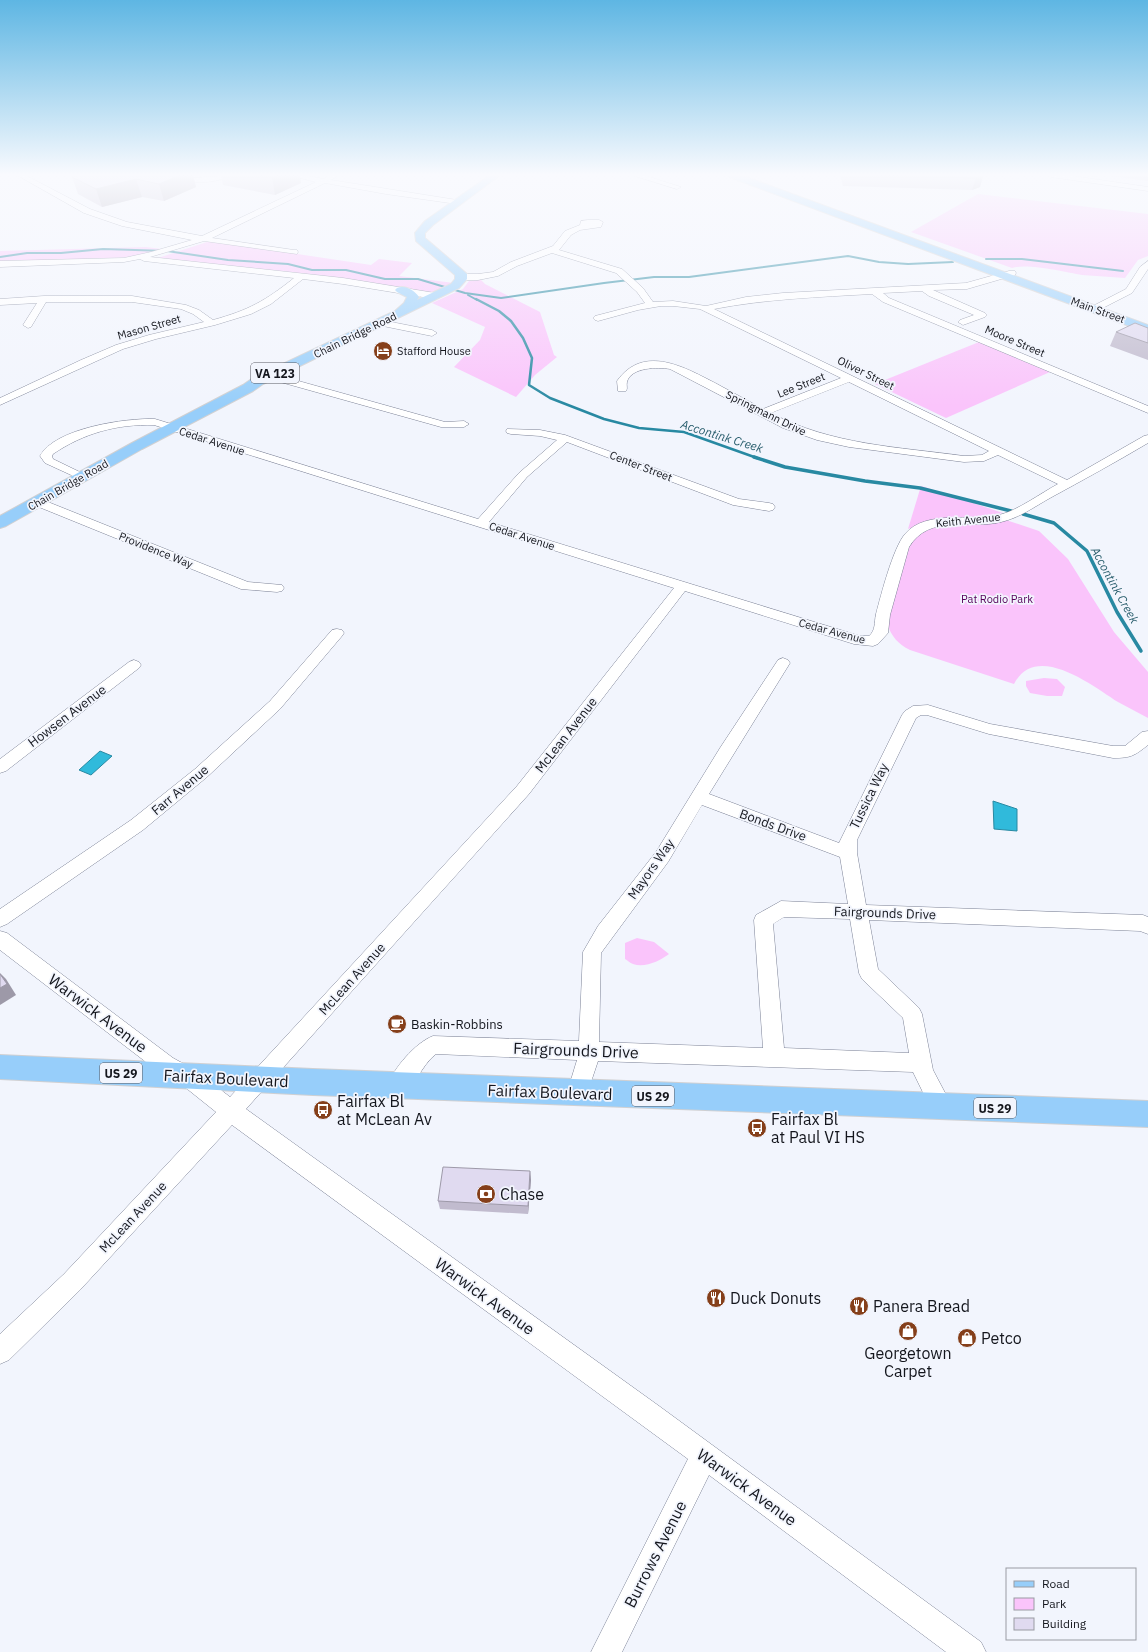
<svg xmlns="http://www.w3.org/2000/svg" width="1148" height="1652" font-family="'IBM Plex Sans',sans-serif">
  <rect width="100%" height="100%" fill="#f2f5fd"/>
  <g fill="#fac4fb">
    <path d="M 978,194 L 1148,214 L 1148,256 L 1138,260 L 1125,278 C 1111,277 1096,276 1082,275 C 1065,272 1027,263 1012,268 L 911,232 Z"/>
    <path d="M 210,241 L 371,265 L 379,259 L 412,263 L 399,276 L 454,283 L 436,292 L 429,292 L 316,275 L 158,258 Z"/>
    <path d="M 146,247 L 162,249 L 134,257 L 0,262 L 0,251 Z"/>
    <path d="M 481,280 L 485,284 L 540,312 L 554,355 L 557,357 L 535,375 L 516,397 L 454,367 L 480,340 L 485,327 L 432,303 L 463,289 L 469,281 Z"/>
    <path d="M 979,342 L 1050,372 L 946,418 L 875,384 Z"/>
    <path d="M 921,486 L 925,487 L 1003,513 L 985,516 L 934,520 L 908,529 Z"/>
    <path d="M 1006,520 L 1039,531 L 1068,559 L 1114,632 L 1148,672 L 1148,718 C 1138,713 1128,707 1118,702 C 1093,686 1036,641 1014,684 L 910,650 C 898,644 892,637 887,624 L 909,547 C 923,519 962,526 988,523 C 994,523 1000,521 1006,520 Z"/>
    <path d="M 1044,678 L 1057,679 L 1065,687 L 1062,696 L 1047,696 L 1030,693 L 1026,686 L 1026,681 Z"/>
    <path d="M 637,938 L 654,942 L 669,954 C 660,961 645,968 633,964 C 630,963 627,960 625,959 L 625,943 Z"/>
  </g>
  <g fill="#30badb" stroke="#2889a2">
    <path d="M 100,751 L 112,756 L 91,775 L 79,770 Z"/>
    <path d="M 993,801 L 1017,809 L 1017,831 L 994,829 Z"/>
  </g>
  <g fill="none" stroke-linecap="round" stroke-linejoin="round">
    <g stroke="#2889a2" stroke-width="2">
      <path d="M 0,257 L 27,253 L 61,253 L 103,249 L 167,251 L 228,260 L 288,264 L 312,270 L 346,270 L 385,279 L 418,279 L 465,293 L 501,298 L 604,283 L 654,277 L 689,277 L 848,256 L 879,262 L 908,264 L 953,262"/>
      <path d="M 986,259 L 1022,259 L 1123,271"/>
      <path d="M 468,295 L 477,300"/>
    </g>
    <path stroke="#2889a2" stroke-width="2.5" d="M 476,299 L 499,311 L 511,321 L 523,338 L 532,358 L 529,385 L 550,398 L 604,419 L 639,428 L 684,432 L 757,458"/>
    <g stroke="#2889a2" stroke-width="3.5">
      <path d="M 754,457 L 785,467 L 865,481 L 920,488 L 1011,511"/>
      <path d="M 1023,514 L 1054,523 L 1087,551 L 1117,612 L 1141,651"/>
    </g>
    <g stroke="#7d8397" stroke-width="1">
      <g id="minor">
        <path d="M 17,175 L 25,175 L 90,209 L 127,222 L 202,236 L 316,182 L 288,175 L 303,175 L 323,179 L 330,175 L 339,175 L 331,180 L 457,200 L 461,202 L 457,204 L 386,194 L 325,183 L 212,238 L 294,250 L 297,250 L 298,252 L 297,254 L 204,241 L 150,257 L 343,278 L 435,293 L 439,296 L 438,298 L 435,299 L 343,284 L 303,279 L 271,304 L 251,314 L 215,325 L 156,339 L 123,349 L 0,405 L 0,398 L 81,360 L 116,345 L 149,335 L 204,322 L 193,314 L 181,309 L 132,302 L 46,302 L 31,327 L 28,328 L 23,325 L 37,303 L 0,305 L 0,299 L 44,296 L 132,296 L 186,305 L 199,310 L 213,320 C 249,310 265,301 294,278 L 144,261 L 140,259 L 124,262 L 0,267 L 0,261 L 124,258 L 151,252 L 192,240 L 122,226 L 84,213 Z"/>
        <path d="M 172,175 L 182,175 L 195,178 L 231,175 C 218,184 184,185 172,175 Z"/>
        <path d="M 632,175 L 643,175 L 681,187 L 677,189 Z"/>
        <path d="M 1048,175 L 1066,175 L 1148,187 L 1148,191 L 1051,177 Z"/>
        <path d="M 588,220 L 599,220 L 603,222 L 601,227 L 580,230 L 571,235 L 559,250 L 622,269 L 643,288 L 653,302 L 673,301 L 706,306 L 746,297 L 783,293 L 966,283 L 1009,271 L 1015,271 L 1016,273 L 1015,275 L 967,289 L 933,290 L 985,313 L 987,315 L 985,317 L 963,325 L 958,322 L 960,320 L 974,315 L 929,296 L 922,291 L 883,293 L 889,298 L 1148,406 L 1148,413 L 883,302 L 872,294 C 819,297 766,299 714,309 L 1067,480 L 1144,436 L 1148,435 L 1148,443 C 1116,462 1083,480 1050,498 C 1034,507 1019,518 1001,522 C 969,530 930,513 909,547 L 890,615 L 888,633 L 878,644 L 873,646 L 854,644 L 685,591 L 529,794 L 246,1109 L 659,1406 L 981,1642 L 986,1652 L 946,1652 L 709,1475 L 622,1652 L 591,1652 L 688,1459 L 232,1125 L 80,1290 L 9,1360 L 0,1364 L 0,1334 L 64,1274 L 216,1112 L 181,1084 L 159,1072 L 0,950 L 0,931 L 7,933 L 173,1058 L 195,1070 L 230,1097 L 517,786 L 674,588 L 154,425 C 117,424 84,433 53,454 L 52,456 L 53,459 L 86,475 L 88,477 L 86,479 L 82,480 L 45,463 L 40,456 C 55,428 126,418 155,419 L 478,519 L 519,473 L 557,440 L 540,436 L 511,434 L 507,433 L 506,431 L 507,429 L 540,430 L 565,435 L 739,499 L 769,503 L 773,504 L 775,507 L 773,510 L 769,511 L 733,505 L 567,442 L 527,477 L 489,522 L 860,636 L 869,636 C 876,630 874,623 876,614 C 881,595 893,548 905,534 C 926,509 971,522 999,515 C 1017,511 1041,493 1058,484 L 998,455 L 984,461 L 964,462 L 849,447 L 817,440 L 783,428 L 670,369 C 658,367 631,367 627,382 C 626,386 628,388 626,391 L 618,391 L 617,381 C 644,343 686,368 717,384 C 732,392 748,401 763,409 L 841,378 L 700,309 L 673,306 L 661,306 L 638,310 L 598,321 L 595,320 L 593,318 L 595,316 L 645,303 L 637,292 L 616,273 L 552,253 L 517,266 L 498,276 L 478,280 L 461,280 L 457,277 L 461,274 L 478,274 L 493,272 L 511,262 L 553,246 L 565,231 L 580,225 L 581,221 ZM 849,382 L 989,451 L 982,455 L 964,456 C 899,447 831,445 771,413 Z"/>
        <path d="M 1148,261 L 1148,269 L 1132,293 L 1097,311 L 1091,311 L 1089,309 L 1091,307 L 1126,289 L 1140,267 Z"/>
        <path d="M 381,320 L 432,330 L 437,333 L 432,336 L 378,325 L 376,323 Z"/>
        <path d="M 270,373 L 445,422 L 464,421 L 469,424 L 464,427 L 441,427 L 266,378 L 265,376 L 266,374 Z"/>
        <path d="M 38,498 L 248,582 L 282,585 L 284,588 L 282,591 L 277,592 L 241,589 L 34,505 L 32,502 L 34,499 Z"/>
        <path d="M 337,629 L 342,630 L 344,633 L 342,636 L 280,709 L 207,777 L 143,830 L 7,924 L 0,927 L 0,909 L 131,820 L 195,769 L 270,701 L 332,630 Z"/>
        <path d="M 783,658 L 788,660 L 790,663 L 709,794 L 839,843 L 902,715 L 905,711 L 913,706 L 928,705 L 990,724 L 1113,746 L 1125,746 L 1142,732 L 1148,731 L 1148,745 C 1134,756 1131,758 1113,758 L 989,734 L 927,715 L 921,715 L 916,718 L 857,840 L 857,853 L 866,905 L 1143,915 L 1148,917 L 1148,934 L 1140,931 L 869,920 L 878,969 L 919,1008 L 922,1014 L 933,1070 L 952,1106 L 949,1113 L 941,1116 L 933,1113 L 913,1072 L 598,1061 L 585,1100 L 578,1103 L 571,1100 L 567,1093 L 577,1060 L 436,1054 C 421,1065 415,1089 397,1096 L 390,1093 L 387,1086 C 394,1068 415,1043 433,1036 L 579,1041 L 583,952 L 598,926 L 656,852 L 720,748 L 778,660 ZM 702,805 L 840,857 L 848,904 L 781,901 L 756,915 L 754,920 L 763,1048 L 599,1042 L 601,953 L 668,862 ZM 784,917 L 850,919 L 859,973 L 862,979 L 903,1018 L 909,1053 L 784,1048 L 773,924 Z"/>
        <path d="M 134,660 L 139,662 L 141,665 L 139,668 L 6,771 L 0,773 L 0,759 L 129,662 Z"/>
      </g>
    </g>
    <g stroke="#d0d0d2" stroke-width="2">
      <g id="major">
        <path d="M 490,175 L 500,175 L 433,225 L 425,233 L 425,238 L 467,274 L 467,279 L 459,288 L 263,384 L 253,391 L 142,449 L 6,526 L 0,528 L 0,516 L 132,443 L 243,385 L 253,378 L 395,311 L 404,303 L 407,297 L 397,292 L 395,290 L 397,288 C 405,285 414,290 419,297 L 417,300 L 451,284 L 455,279 L 455,275 L 416,241 L 415,233 L 425,221 Z"/>
        <path d="M 728,175 L 741,175 L 1148,325 L 1148,333 L 729,177 Z"/>
        <path d="M 0,1055 L 313,1069 L 1148,1101 L 1148,1127 L 313,1095 L 0,1079 Z"/>
      </g>
    </g>
    <use href="#minor" fill="#fff" fill-rule="evenodd"/>
    <use href="#major" fill="#97cefa" fill-rule="evenodd"/>
  </g>
  <g fill="#c1bbce">
    <path d="M 193,175 L 196,187 L 164,201 L 142,197 L 102,207 L 78,194 L 72,177 Z"/>
    <path d="M 221,175 L 300,175 L 301,183 L 275,195 L 223,185 Z"/>
    <path d="M 840,175 L 983,175 L 980,187 L 972,190 L 843,186 Z"/>
    <path d="M 1083,175 L 1099,175 L 1096,177 Z"/>
    <path d="M 1104,175 L 1148,175 L 1148,181 Z"/>
    <path d="M 1148,328 L 1148,360 L 1110,346 L 1116,332 Z"/>
    <path d="M 530,1171 L 531,1180 L 528,1214 L 440,1209 L 438,1201 Z"/>
  </g>
  <g fill="#9d99a8">
    <path d="M 180,175 L 193,175 L 196,187 L 164,201 L 159,184 Z"/>
    <path d="M 277,175 L 300,175 L 301,183 L 275,195 L 272,177 Z"/>
    <path d="M 983,176 L 980,187 L 972,190 L 976,178 Z"/>
    <path d="M 136,179 L 142,197 L 102,207 L 96,189 Z"/>
    <path d="M 0,973 L 6,979 L 16,995 L 0,1005 Z"/>
    <path d="M 530,1171 L 531,1180 L 528,1214 L 528,1206 Z"/>
  </g>
  <g fill="#e0daf0" stroke="#9d99a8">
    <path d="M 80,175 L 180,175 L 159,184 L 136,179 L 96,189 L 72,177 Z"/>
    <path d="M 259,175 L 277,175 L 272,177 Z"/>
    <path d="M 877,175 L 983,175 L 983,176 L 976,178 Z"/>
    <path d="M 1135,323 L 1148,328 L 1148,343 L 1116,332 Z"/>
    <path d="M 0,974 L 7,984 L 0,988 Z"/>
    <path d="M 443,1167 L 530,1171 L 528,1206 L 438,1201 Z"/>
  </g>
  <linearGradient id="sky" x2="0" y2="1"><stop stop-color="#5eb6e3"/><stop offset="0.43" stop-color="#f9fafe"/><stop offset="1" stop-color="#f9fafe" stop-opacity="0"/></linearGradient>
  <rect width="1148" height="406" fill="url(#sky)"/>
  <defs>
    <g id="hotel-disc" transform="scale(1)"><circle r="9.5" fill="#853f1a" stroke="#f2f5fd"/><path d="M-6-4.5h1.5V1H6V5H4.5V3h-9V5H-6ZM-4 0a1.8 1.8 0 1 1 3.6 0ZM.5 0V-2.5h3Q6-2.5 6 0Z" fill="#fff"/></g>
    <g id="cafe-disc" transform="scale(1)"><circle r="9.5" fill="#853f1a" stroke="#f2f5fd"/><path d="M-5.5-4.5H6V0H3Q3 3.5 0 3.5H-2.5Q-5.5 3.5-5.5 0ZM3-3.2v2h1.7v-2ZM-6 4.5H4V6H-6Z" fill="#fff"/></g>
    <g id="bus-disc" transform="scale(1)"><circle r="9.5" fill="#853f1a" stroke="#f2f5fd"/><path d="M-5-6H5V4H4V6H2V4H-2V6H-4V4H-5ZM-3.5-4V0h7V-4ZM-3.5 1.2v1.5H-2V1.2ZM2 1.2v1.5H3.5V1.2Z" fill="#fff"/></g>
    <g id="bank-disc" transform="scale(1)"><circle r="9.5" fill="#853f1a" stroke="#f2f5fd"/><path d="M-6-4H6V4H-6ZM0-2.3a2.3 2.3 0 1 0 0 4.6a2.3 2.3 0 1 0 0-4.6Z" fill="#fff"/></g>
    <g id="restaurant-disc" transform="scale(1)"><circle r="9.5" fill="#853f1a" stroke="#f2f5fd"/><path d="M-5-6h1v4h1v-4h1v4h1v-4h1v5L-1.5 .5V6h-2V.5L-5-1ZM5-6V6H3V1.5H1.5Q1.5-4 5-6Z" fill="#fff"/></g>
    <g id="shop-disc" transform="scale(1)"><circle r="9.5" fill="#853f1a" stroke="#f2f5fd"/><path d="M-5-2.5h2.3a2.7 3.5 0 0 1 5.4 0H5L5.5 6h-11ZM-1.5-2.5h3a1.5 2.3 0 0 0-3 0Z" fill="#fff"/></g>
  </defs>
  <g fill-rule="evenodd">
    <use href="#hotel-disc" x="383" y="351"/>
    <use href="#cafe-disc" x="397" y="1024"/>
    <use href="#bus-disc" x="323" y="1110"/>
    <use href="#bus-disc" x="757" y="1128"/>
    <use href="#bank-disc" x="486" y="1194"/>
    <use href="#restaurant-disc" x="716" y="1298"/>
    <use href="#restaurant-disc" x="859" y="1306"/>
    <use href="#shop-disc" x="908" y="1331"/>
    <use href="#shop-disc" x="967" y="1338"/>
  </g>
  <g text-anchor="middle" dominant-baseline="central" stroke-width="3.5" stroke-linejoin="round" paint-order="stroke">
    <g font-size="11" fill="#14161d" stroke="#f2f5fd">
      <text transform="translate(1098 310) rotate(20)">Main Street</text>
      <text transform="translate(149 327) rotate(-16)">Mason Street</text>
      <text transform="translate(355 335) rotate(-26)">Chain Bridge Road</text>
      <text transform="translate(1015 341) rotate(23)">Moore Street</text>
      <text transform="translate(866 373) rotate(26)">Oliver Street</text>
      <text transform="translate(801 385) rotate(-22)">Lee Street</text>
      <text transform="translate(766 413) rotate(26)">Springmann Drive</text>
      <text transform="translate(212 441) rotate(18)">Cedar Avenue</text>
      <text transform="translate(641 466) rotate(21)">Center Street</text>
      <text transform="translate(68 485) rotate(-30)">Chain Bridge Road</text>
      <text transform="translate(968 520) rotate(-6)">Keith Avenue</text>
      <text transform="translate(522 536) rotate(18)">Cedar Avenue</text>
      <text transform="translate(156 550) rotate(22)">Providence Way</text>
      <text transform="translate(832 631) rotate(15)">Cedar Avenue</text>
    </g>
    <g font-size="11" fill="#14161d" stroke="#f2f5fd" text-anchor="start">
      <text x="397" y="351">Stafford House</text>
    </g>
    <g font-size="11" fill="#55005b" stroke="#f2f5fd">
      <text x="997" y="599">Pat Rodio Park</text>
    </g>
    <g fill="#f2f5fd" stroke="#575960" stroke-width="1">
      <rect x="251" y="363" width="48" height="20" rx="3"/>
      <rect x="100" y="1063" width="42" height="20" rx="3"/>
      <rect x="632" y="1086" width="42" height="20" rx="3"/>
      <rect x="974" y="1098" width="42" height="20" rx="3"/>
    </g>
    <g font-size="12" font-weight="bold" fill="#14161d">
      <text x="275" y="373">VA 123</text>
      <text x="121" y="1073">US 29</text>
      <text x="653" y="1096">US 29</text>
      <text x="995" y="1108">US 29</text>
    </g>
    <g font-size="12" font-style="italic" fill="#285d6c" stroke="#f2f5fd">
      <text transform="translate(722 436) rotate(17)">Accontink Creek</text>
      <text transform="translate(1115 585) rotate(61)">Accontink Creek</text>
    </g>
    <g font-size="13" fill="#14161d" stroke="#f2f5fd">
      <text transform="translate(67 716) rotate(-37)">Howsen Avenue</text>
      <text transform="translate(566 735) rotate(-52)">McLean Avenue</text>
      <text transform="translate(180 790) rotate(-40)">Farr Avenue</text>
      <text transform="translate(869 796) rotate(-64)">Tussica Way</text>
      <text transform="translate(773 825) rotate(20)">Bonds Drive</text>
      <text transform="translate(651 869) rotate(-55)">Mayors Way</text>
      <text transform="translate(885 913) rotate(2)">Fairgrounds Drive</text>
      <text transform="translate(352 979) rotate(-48)">McLean Avenue</text>
      <text transform="translate(133 1217) rotate(-47)">McLean Avenue</text>
    </g>
    <g font-size="13" fill="#14161d" stroke="#f2f5fd" text-anchor="start">
      <text x="411" y="1024">Baskin-Robbins</text>
    </g>
    <g font-size="16" fill="#14161d" stroke="#f2f5fd">
      <text transform="translate(98 1013) rotate(37)">Warwick Avenue</text>
      <text transform="translate(576 1050) rotate(2)">Fairgrounds Drive</text>
      <text transform="translate(226 1078) rotate(3)">Fairfax Boulevard</text>
      <text transform="translate(550 1092) rotate(2)">Fairfax Boulevard</text>
      <text transform="translate(485 1296) rotate(36)">Warwick Avenue</text>
      <text transform="translate(747 1487) rotate(36)">Warwick Avenue</text>
      <text transform="translate(655 1554) rotate(-63)">Burrows Avenue</text>
    </g>
    <g font-size="16" fill="#14161d" stroke="#f2f5fd" text-anchor="start">
      <text x="337" y="1101">Fairfax Bl<tspan x="337" dy="18">at McLean Av</tspan></text>
      <text x="771" y="1119">Fairfax Bl<tspan x="771" dy="18">at Paul VI HS</tspan></text>
      <text x="500" y="1194">Chase</text>
      <text x="730" y="1298">Duck Donuts</text>
      <text x="873" y="1306">Panera Bread</text>
      <text x="981" y="1338">Petco</text>
      <text x="908" y="1353" text-anchor="middle">Georgetown<tspan x="908" dy="18">Carpet</tspan></text>
    </g>
  </g>
  <rect x="1006" y="1568" width="130" height="72" fill="#f2f5fd" stroke="#999ca3"/>
  <rect x="1014" y="1581" width="20" height="6" fill="#97cefa" stroke="#999ca3"/>
  <text x="1042" y="1588" font-size="12" fill="#14161d">Road</text>
  <rect x="1014" y="1598" width="20" height="12" fill="#fac4fb" stroke="#999ca3"/>
  <text x="1042" y="1608" font-size="12" fill="#14161d">Park</text>
  <rect x="1014" y="1618" width="20" height="12" fill="#e0daf0" stroke="#999ca3"/>
  <text x="1042" y="1628" font-size="12" fill="#14161d">Building</text>
</svg>
